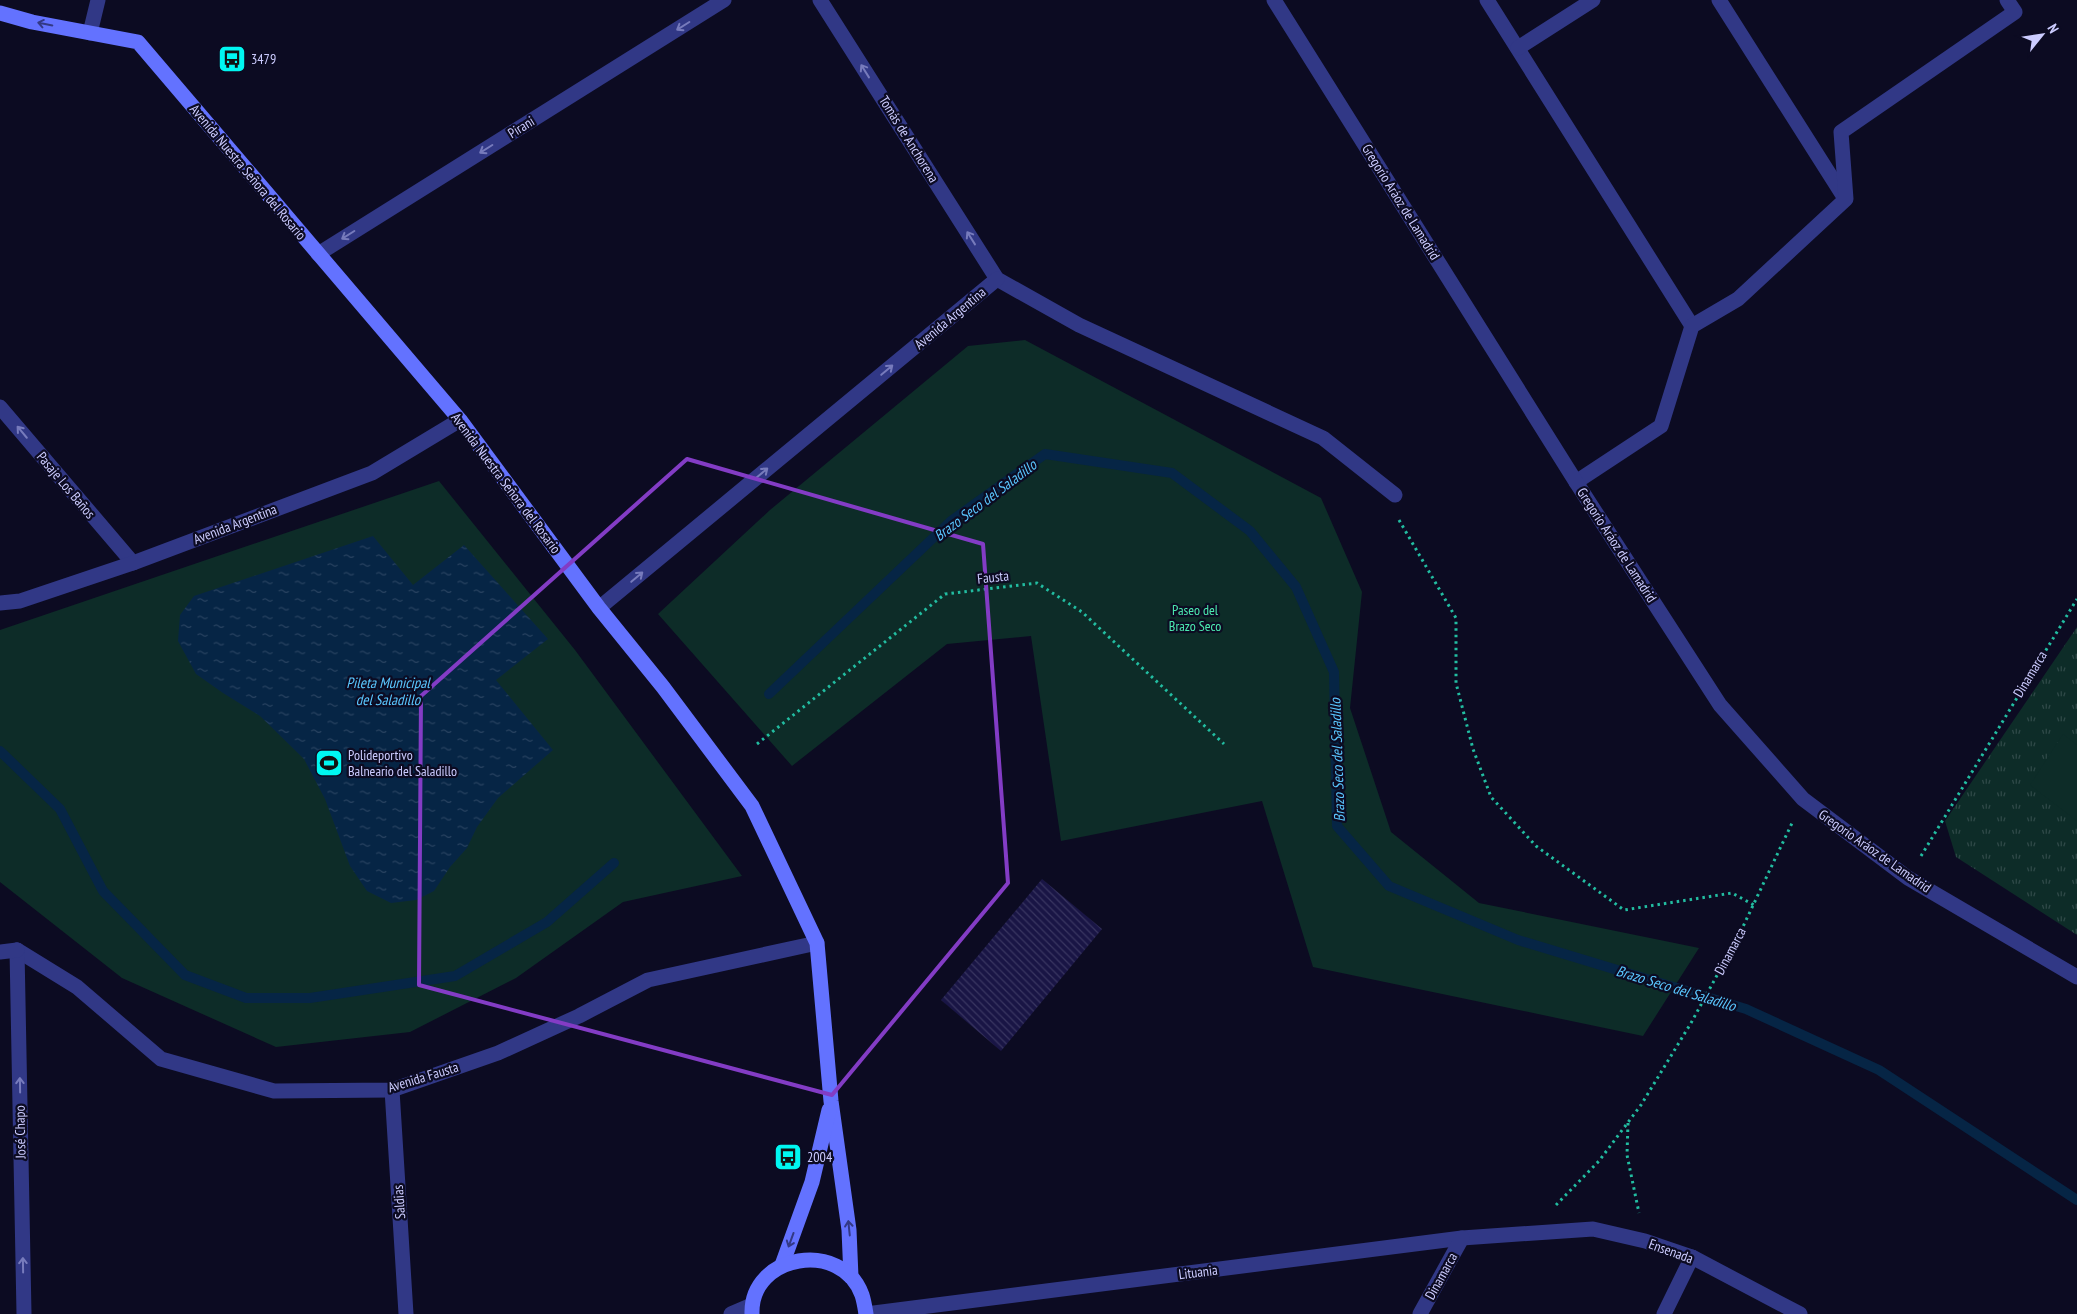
<svg xmlns="http://www.w3.org/2000/svg" width="2077" height="1314" font-family="'PT Sans Narrow',sans-serif">
  <defs>
    <pattern id="grass-tufts" width="24" height="20" patternUnits="userSpaceOnUse" patternTransform="scale(1.25)"><rect width="24" height="20" fill="#0d2c28"/><path d="M3 7l-1-3M5 7V3M7 7l1-3M15 17l-1-3M17 17v-4M19 17l1-3" fill="none" stroke="#2f4948"/></pattern>
    <pattern id="water-ripples" width="26" height="14" patternUnits="userSpaceOnUse" patternTransform="scale(1.25)"><rect width="26" height="14" fill="#062545"/><path d="M2 4q2-2 4 0t4 0M15 11q2-2 4 0t4 0" fill="none" stroke="#294361"/></pattern>
    <pattern id="building-back-hatch" width="6" height="6" patternUnits="userSpaceOnUse" patternTransform="scale(1.25)"><rect width="6" height="6" fill="#191545"/><path d="M-1 5l2 2M0 0l6 6M5-1l2 2" fill="none" stroke="#393661"/></pattern>
  </defs>
  <rect width="100%" height="100%" fill="#0c0b22"/>
  <path fill="url(#grass-tufts)" d="M 2077,627 L 2077,935 L 1956,857 L 1945,821 Z"/>
  <g fill="#0d2c28">
    <path d="M 1025,340 L 1321,498 L 1362,592 L 1350,708 L 1391,832 L 1479,903 L 1699,948 L 1643,1036 L 1313,967 L 1262,801 L 1061,841 L 1031,636 L 947,644 L 792,766 L 658,614 L 770,510 L 968,346 Z"/>
    <path d="M 439,481 L 575,650 L 742,876 L 623,902 L 516,978 L 410,1032 L 276,1047 L 122,978 L 0,882 L 0,630 Z"/>
    <path d="M 2063,734 L 2077,745 L 2077,821 L 2030,785 Z"/>
  </g>
  <path fill="url(#water-ripples)" d="M 373,536 L 413,585 L 464,545 L 548,639 L 496,680 L 553,750 L 498,798 L 477,827 L 467,848 L 450,867 L 434,891 L 416,900 L 391,903 L 367,891 L 350,866 L 325,799 L 304,759 L 260,716 L 223,693 L 196,674 L 178,641 L 180,615 L 194,596 Z"/>
  <g fill="none" stroke-linecap="round" stroke-linejoin="round">
    <g stroke="#062545" stroke-width="10">
      <path d="M 769,694 L 951,521 L 1045,454 L 1172,473 L 1250,531 L 1296,587 L 1334,672 L 1337,826 L 1389,886 L 1518,940 L 1746,1009 L 1879,1070 L 2077,1200"/>
      <path d="M 0,751 L 60,809 L 103,891 L 185,975 L 246,998 L 310,998 L 455,976 L 547,922 L 614,863"/>
    </g>
  </g>
  <path fill="url(#building-back-hatch)" d="M 1042,879 L 1102,929 L 1001,1051 L 941,1000 Z"/>
  <g fill="none" stroke-linecap="round" stroke-linejoin="round">
    <g stroke="#22bda1" stroke-width="3" stroke-dasharray="2.5 4" stroke-linecap="butt">
      <path d="M 1399,520 L 1456,618 L 1456,683 L 1473,749 L 1491,797 L 1536,846 L 1624,910 L 1732,893 L 1754,905"/>
      <path d="M 757,744 L 945,594 L 1037,583 L 1082,612 L 1224,744"/>
      <path d="M 1921,856 L 2077,599"/>
      <path d="M 1628,1123 L 1627,1155 L 1639,1213"/>
      <path d="M 1556,1205 L 1599,1161 L 1641,1105 L 1691,1023 L 1739,935 L 1793,821"/>
    </g>
    <g stroke="#313886" stroke-width="15">
      <path d="M 1487,0 L 1692,326"/>
      <path d="M 1719,0 L 1844,197"/>
      <path d="M 1518,48 L 1593,0"/>
      <path d="M 1576,482 L 1661,426 L 1692,326 L 1738,299 L 1846,199 L 1841,132 L 2015,12 L 2007,0"/>
    </g>
    <g stroke="#313886" stroke-width="15">
      <path d="M 820,0 L 997,279 L 1079,325 L 1323,438 L 1395,495"/>
      <path d="M 1274,0 L 1576,482 L 1720,705 L 1803,799 L 1908,878 L 2077,977"/>
      <path d="M 90,33 L 98,0"/>
      <path d="M 318,254 L 724,0"/>
      <path d="M 0,407 L 133,563"/>
      <path d="M 0,603 L 20,601 L 133,563 L 372,473 L 460,420"/>
      <path d="M 599,608 L 997,279"/>
      <path d="M 17,950 L 77,987 L 161,1059 L 274,1091 L 392,1090 L 498,1053 L 579,1016 L 648,980 L 817,943"/>
      <path d="M 17,950 L 24,1314"/>
      <path d="M 0,952 L 17,950"/>
      <path d="M 392,1090 L 406,1314"/>
      <path d="M 731,1314 L 752,1305"/>
      <path d="M 866,1314 L 1462,1238 L 1593,1229 L 1645,1241 L 1692,1257 L 1800,1314"/>
      <path d="M 1420,1314 L 1462,1238"/>
      <path d="M 1664,1314 L 1692,1257"/>
    </g>
    <g stroke="#6372ff" stroke-width="15">
      <path d="M 0,13 L 32,22 L 138,42 L 460,420 L 599,608 L 663,687 L 752,806 L 817,943 L 831,1101 L 849,1230 L 851,1277"/>
      <path d="M 782,1265 L 812,1182 L 829,1110"/>
      <path d="M 752,1314 C 750,1254 842,1239 862,1295 C 864,1301 865,1308 866,1314"/>
    </g>
  </g>
  <defs><path id="oneway-shaft" d="M-6 0H5M1.5-3L5.5 0L1.5 3" fill="none" stroke-width="1.6" stroke-linecap="round" stroke-linejoin="round" transform="scale(1.25)"/></defs>
  <g stroke="#333985">
    <use href="#oneway-shaft" transform="translate(45 24) rotate(-169)"/>
    <use href="#oneway-shaft" transform="translate(849 1228) rotate(-96)"/>
    <use href="#oneway-shaft" transform="translate(791 1240) rotate(110)"/>
  </g>
  <g stroke="#777bbc">
    <use href="#oneway-shaft" transform="translate(683 26) rotate(148)"/>
    <use href="#oneway-shaft" transform="translate(865 71) rotate(-122)"/>
    <use href="#oneway-shaft" transform="translate(486 149) rotate(148)"/>
    <use href="#oneway-shaft" transform="translate(348 235) rotate(148)"/>
    <use href="#oneway-shaft" transform="translate(971 238) rotate(-122)"/>
    <use href="#oneway-shaft" transform="translate(887 370) rotate(-40)"/>
    <use href="#oneway-shaft" transform="translate(22 432) rotate(-130)"/>
    <use href="#oneway-shaft" transform="translate(762 473) rotate(-40)"/>
    <use href="#oneway-shaft" transform="translate(637 577) rotate(-40)"/>
    <use href="#oneway-shaft" transform="translate(20 1085) rotate(-91)"/>
    <use href="#oneway-shaft" transform="translate(23 1265) rotate(-91)"/>
  </g>
  <path fill="none" stroke="#833cc5" stroke-width="4" stroke-linejoin="round" d="M 687,459 L 983,544 L 1008,883 L 832,1095 L 419,985 L 421,696 Z"/>
  <defs>
    <g id="bus-square" transform="scale(1.4375)"><rect x="-9" y="-9" width="18" height="18" rx="4" fill="#00f7f1" stroke="#0c0b22"/><path d="M-5-6H5V4H4V6H2V4H-2V6H-4V4H-5ZM-3.5-4V0h7V-4ZM-3.5 1.2v1.5H-2V1.2ZM2 1.2v1.5H3.5V1.2Z" fill="#111"/></g>
    <g id="stadium-square" transform="scale(1.4375)"><rect x="-9" y="-9" width="18" height="18" rx="4" fill="#00f7f1" stroke="#0c0b22"/><path d="M0-5a6.5 5 0 1 0 0 10a6.5 5 0 1 0 0-10ZM-3.5-1.8h7v3.6h-7Z" fill="#111"/></g>
  </defs>
  <g fill-rule="evenodd">
    <use href="#bus-square" x="232" y="59"/>
    <use href="#stadium-square" x="329" y="763"/>
    <use href="#bus-square" x="788" y="1157"/>
  </g>
  <g text-anchor="middle" dominant-baseline="central" stroke-width="4.5" stroke-linejoin="round" paint-order="stroke">
    <g font-size="14" fill="#ccf" stroke="#0c0b22" text-anchor="start">
      <text x="251" y="59">3479</text>
      <text x="348" y="755">Polideportivo<tspan x="348" dy="16">Balneario del Saladillo</tspan></text>
      <text x="807" y="1157">2004</text>
    </g>
    <g font-size="14" fill="#ccf" stroke="#0c0b22">
      <text transform="translate(521 127) rotate(-32)">Pirani</text>
      <text transform="translate(909 139) rotate(58)">Tomás de Anchorena</text>
      <text transform="translate(248 172) rotate(50)">Avenida Nuestra Señora del Rosario</text>
      <text transform="translate(1401 202) rotate(58)">Gregorio Aráoz de Lamadrid</text>
      <text transform="translate(950 318) rotate(-40)">Avenida Argentina</text>
      <text transform="translate(506 483) rotate(53)">Avenida Nuestra Señora del Rosario</text>
      <text transform="translate(66 485) rotate(50)">Pasaje Los Baños</text>
      <text transform="translate(235 524) rotate(-21)">Avenida Argentina</text>
      <text transform="translate(1617 545) rotate(57)">Gregorio Aráoz de Lamadrid</text>
      <text transform="translate(993 577) rotate(-6)">Fausta</text>
      <text transform="translate(2030 674) rotate(-59)">Dinamarca</text>
      <text transform="translate(1875 851) rotate(35)">Gregorio Aráoz de Lamadrid</text>
      <text transform="translate(1730 951) rotate(-62)">Dinamarca</text>
      <text transform="translate(423 1077) rotate(-17)">Avenida Fausta</text>
      <text transform="translate(20 1132) rotate(-91)">José Chapo</text>
      <text transform="translate(399 1202) rotate(-94)">Saldias</text>
      <text transform="translate(1671 1251) rotate(20)">Ensenada</text>
      <text transform="translate(1198 1272) rotate(-7)">Lituania</text>
      <text transform="translate(1441 1276) rotate(-61)">Dinamarca</text>
    </g>
    <g font-size="14" fill="#4ceab0" stroke="#0c0b22">
      <text x="1195" y="610">Paseo del<tspan x="1195" dy="16">Brazo Seco</tspan></text>
    </g>
    <g font-size="15" font-style="italic" fill="#5ac7ff" stroke="#0c0b22">
      <text transform="translate(985 500) rotate(-37)">Brazo Seco del Saladillo</text>
      <text x="388" y="682">Pileta Municipal<tspan x="388" dy="17">del Saladillo</tspan></text>
      <text transform="translate(1337 760) rotate(-92)">Brazo Seco del Saladillo</text>
      <text transform="translate(1676 988) rotate(17)">Brazo Seco del Saladillo</text>
    </g>
  </g>
  <g transform="translate(2042 35) rotate(60)" stroke="#0c0b22" stroke-width="4" paint-order="stroke">
  <path d="M0-4L9 19L0 12L-9 19Z" fill="#ccccff"/>
  <text y="-8" font-size="14" font-weight="bold" text-anchor="middle" fill="#ccccff">N</text>
  </g>
</svg>
